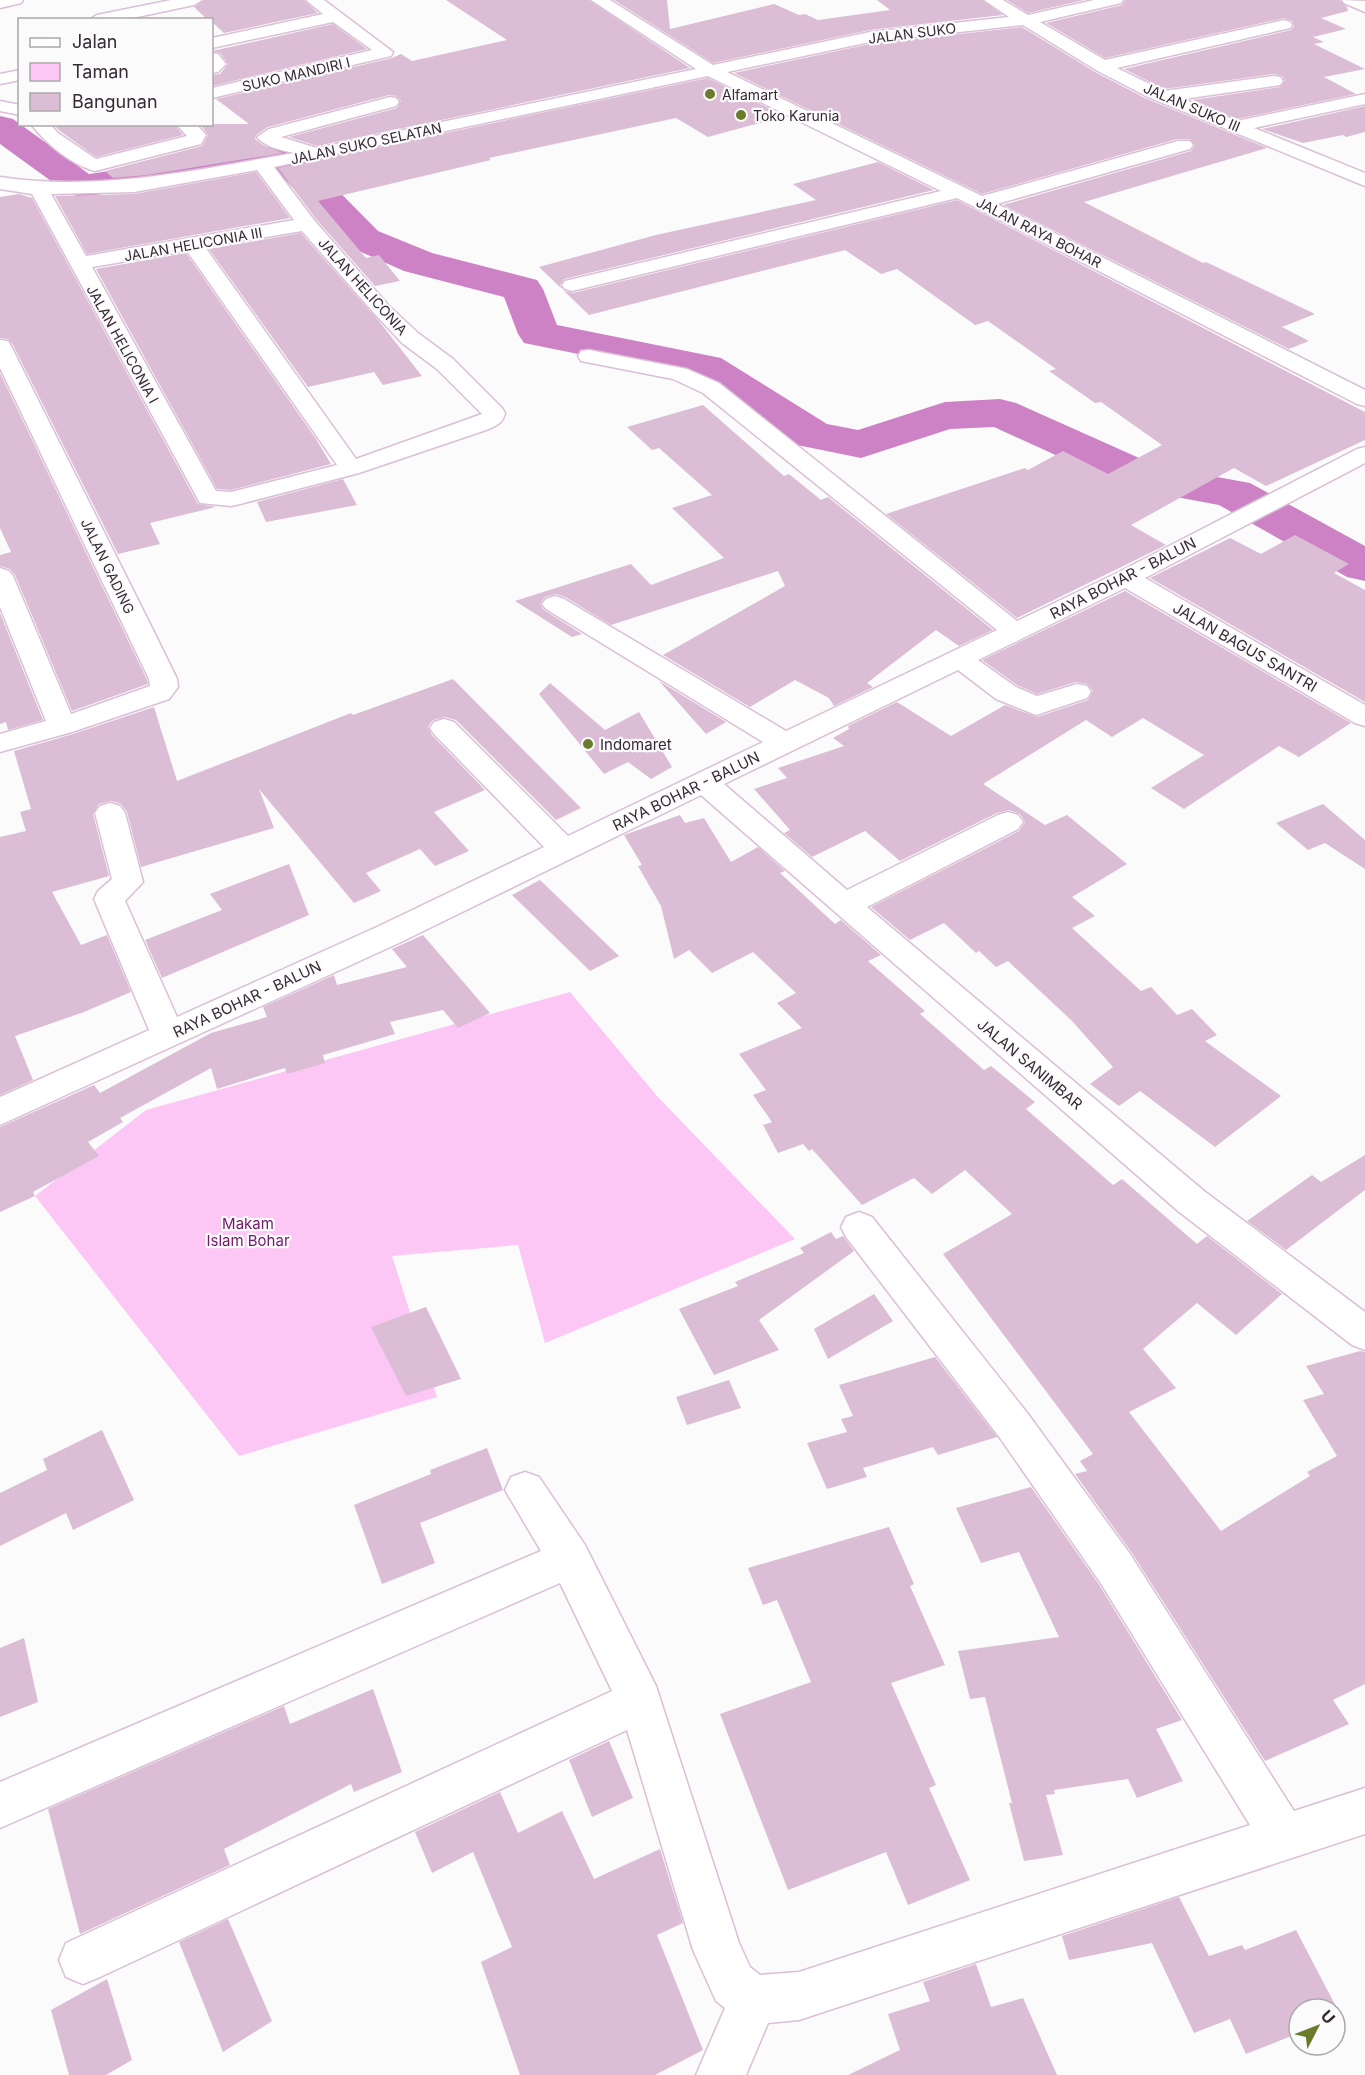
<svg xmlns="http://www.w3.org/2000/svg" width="1365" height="2075" font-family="Inter,sans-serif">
  <rect width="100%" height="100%" fill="#fbfbfb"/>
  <path fill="#fcc7f5" d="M 570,992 L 657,1096 L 795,1239 L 545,1343 L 518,1245 L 392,1256 L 437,1397 L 239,1456 L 35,1196 L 146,1110 Z"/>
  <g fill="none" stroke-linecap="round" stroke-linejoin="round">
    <path fill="#cc82c4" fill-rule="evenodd" d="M 0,116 L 13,119 L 89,174 L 283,145 L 296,148 L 378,231 L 432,253 L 537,280 L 543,289 L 557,325 L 721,358 L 827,424 L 858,430 L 945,402 L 1000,399 L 1016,403 L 1157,466 L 1250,483 L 1365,546 L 1365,581 L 1347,577 L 1219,505 L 1128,488 L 994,427 L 950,429 L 861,458 L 797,445 L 692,377 L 524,343 L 518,334 L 504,297 L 404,271 L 350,247 L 274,168 L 82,197 L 69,194 L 0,144 Z"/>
  </g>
  <g fill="#dbbdd6">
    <path d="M 204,0 L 304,0 L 318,13 L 224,33 L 212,22 L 212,20 L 208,20 L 194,7 Z"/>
    <path d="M 446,0 L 589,0 L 690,68 L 317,146 L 289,137 L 397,108 L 401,101 L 396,96 L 389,95 L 268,127 L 256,135 L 255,139 L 263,145 L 283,153 L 147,175 L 113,178 L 105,171 L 202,146 L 208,135 L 200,124 L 249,124 L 216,99 L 392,58 L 401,54 L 412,61 L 507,40 Z"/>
    <path d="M 614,0 L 667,0 L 670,29 L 774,4 L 799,15 L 805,14 L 818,20 L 890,10 L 877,0 L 982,0 L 1003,15 L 870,30 L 713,63 Z"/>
    <path d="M 1007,0 L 1084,0 L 1028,13 Z"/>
    <path d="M 1125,0 L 1340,0 L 1347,7 L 1348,11 L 1321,18 L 1346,29 L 1313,37 L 1324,42 L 1314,44 L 1365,69 L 1324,77 L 1356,94 L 1237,119 L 1192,100 L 1280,87 L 1285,81 L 1282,76 L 1274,74 L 1164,89 L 1124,69 L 1291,30 L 1294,26 L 1292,21 L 1284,18 L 1105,58 L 1046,23 L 1122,5 Z"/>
    <path d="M 333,24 L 367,49 L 212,86 L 212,75 L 220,74 L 228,64 L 220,53 L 212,51 Z"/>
    <path d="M 1022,27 L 1095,72 L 1145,98 L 1267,148 L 1084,202 L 1203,263 L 1206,262 L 1315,314 L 1282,327 L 1309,341 L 1289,349 L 1003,205 L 1191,151 L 1195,145 L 1190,139 L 1177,139 L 982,194 L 734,73 L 870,44 Z"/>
    <path d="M 708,78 L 785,116 L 708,137 L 676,118 L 489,158 L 491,160 L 318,201 L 366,258 L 379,255 L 400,281 L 375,286 L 316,219 L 278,168 Z"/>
    <path d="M 1365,106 L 1365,132 L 1346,137 L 1343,135 L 1303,143 L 1262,129 Z"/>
    <path d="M 53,124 L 174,124 L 183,135 L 96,157 L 60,131 Z"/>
    <path d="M 878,162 L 934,190 L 564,279 L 560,285 L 562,289 L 539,267 L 656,235 L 816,200 L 793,184 Z"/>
    <path d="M 256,172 L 290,218 L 87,254 L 55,196 L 134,194 Z"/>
    <path d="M 19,194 L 32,198 L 198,504 L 216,507 L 150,523 L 160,544 L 118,554 L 13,345 L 8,339 L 0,338 L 0,197 Z"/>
    <path d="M 957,200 L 1365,412 L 1365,440 L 1266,486 L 1234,468 L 1131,525 L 1166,545 L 1017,618 L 886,514 L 1025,468 L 1028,470 L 1063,451 L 1108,474 L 1162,445 L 1101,402 L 1095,403 L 1049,371 L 1056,369 L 988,321 L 975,325 L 897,269 L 881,274 L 845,250 L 589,315 L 564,291 L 573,293 Z"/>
    <path d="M 301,233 L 378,320 L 422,376 L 383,385 L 374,372 L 308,387 L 209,249 Z"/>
    <path d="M 186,253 L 316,439 L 331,464 L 231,490 L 217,489 L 96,269 Z"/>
    <path d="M 0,373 L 147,680 L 148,684 L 72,711 L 15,575 L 10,569 L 0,566 L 0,555 L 11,552 L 0,528 Z"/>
    <path d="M 703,405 L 784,476 L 789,474 L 821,500 L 828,497 L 993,630 L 959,646 L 936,630 L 867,683 L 873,687 L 834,706 L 829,698 L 795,680 L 750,707 L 663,655 L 785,586 L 778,571 L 611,625 L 565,597 L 556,594 L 545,597 L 540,604 L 544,610 L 582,634 L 572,637 L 515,601 L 631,564 L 651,585 L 724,558 L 672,508 L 712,495 L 659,448 L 652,450 L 627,427 Z"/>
    <path d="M 343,479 L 357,505 L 266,522 L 257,502 Z"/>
    <path d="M 1295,535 L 1349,564 L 1334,573 L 1365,590 L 1365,702 L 1150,578 L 1230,538 L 1261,554 Z"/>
    <path d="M 1125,591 L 1351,723 L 1299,757 L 1279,746 L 1184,809 L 1151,788 L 1204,755 L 1143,718 L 1112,737 L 1086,720 L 983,784 L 1045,825 L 1067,815 L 1127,864 L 1072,897 L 1095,916 L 1072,928 L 1141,991 L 1151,987 L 1177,1015 L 1192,1009 L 1217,1035 L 1205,1041 L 1281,1096 L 1215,1147 L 1140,1091 L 1119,1106 L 1090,1084 L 1113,1067 L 1072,1021 L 1008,961 L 996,967 L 979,951 L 976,953 L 944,923 L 910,940 L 871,907 L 1019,831 L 1025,822 L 1020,814 L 1009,810 L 997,813 L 900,861 L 865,831 L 812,857 L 784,833 L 790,830 L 754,789 L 787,778 L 778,768 L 844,746 L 833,738 L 849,729 L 848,726 L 897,702 L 951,736 L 1005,705 L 1037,717 L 1088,700 L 1093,691 L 1087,684 L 1076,682 L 1037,694 L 1017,685 L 982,660 Z"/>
    <path d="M 0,613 L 43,720 L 8,730 L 6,722 L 0,724 Z"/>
    <path d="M 453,679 L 581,808 L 556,820 L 456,720 L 445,717 L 433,720 L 428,727 L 432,735 L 485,790 L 434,812 L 469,851 L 435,866 L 420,849 L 366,873 L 381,891 L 354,903 L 259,789 L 274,828 L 141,867 L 127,812 L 121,804 L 111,801 L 99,804 L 93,814 L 109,876 L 52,892 L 81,945 L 107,935 L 131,992 L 84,1012 L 15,1036 L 33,1080 L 0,1095 L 0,837 L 26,831 L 20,812 L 31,809 L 14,751 L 73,734 L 154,707 L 177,781 L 351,713 L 353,715 Z"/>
    <path d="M 659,681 L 726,722 L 706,734 Z"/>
    <path d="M 550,683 L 605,730 L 639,712 L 672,767 L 651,779 L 628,762 L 604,774 L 539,694 Z"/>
    <path d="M 1323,804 L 1365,840 L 1365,869 L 1325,843 L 1308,850 L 1276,823 Z"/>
    <path d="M 680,815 L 685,823 L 704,818 L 731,862 L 758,847 L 785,871 L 780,873 L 835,924 L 841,920 L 881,955 L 868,961 L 925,1011 L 920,1014 L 984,1070 L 991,1066 L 1035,1102 L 1026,1109 L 1113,1185 L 1122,1179 L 1197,1244 L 1207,1236 L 1282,1294 L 1236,1335 L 1197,1303 L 1143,1349 L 1176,1388 L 1129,1412 L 1221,1531 L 1310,1476 L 1307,1472 L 1337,1456 L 1303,1400 L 1324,1394 L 1306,1366 L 1360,1351 L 1365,1352 L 1365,1684 L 1333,1700 L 1349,1724 L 1265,1761 L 1132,1553 L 1075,1474 L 1087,1471 L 1080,1461 L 1093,1454 L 943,1254 L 1012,1214 L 965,1170 L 932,1194 L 914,1178 L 862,1205 L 812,1149 L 809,1151 L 803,1144 L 778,1153 L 763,1125 L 772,1122 L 753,1095 L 766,1090 L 739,1054 L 802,1028 L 777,1003 L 796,993 L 753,952 L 712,973 L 689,950 L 674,959 L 661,906 L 638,866 L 642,865 L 624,835 Z"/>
    <path d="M 289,864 L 309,915 L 162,978 L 145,940 L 222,910 L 210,894 Z"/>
    <path d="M 540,880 L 619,956 L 590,971 L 512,895 Z"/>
    <path d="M 423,935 L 490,1013 L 458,1028 L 443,1010 L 390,1022 L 395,1034 L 323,1055 L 325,1063 L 287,1074 L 285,1068 L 217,1089 L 211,1068 L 120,1118 L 123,1122 L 88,1142 L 99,1156 L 33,1192 L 35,1196 L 0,1212 L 0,1127 L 94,1085 L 100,1093 L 211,1033 L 267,1017 L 263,1007 L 334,975 L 337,985 L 407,967 L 392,949 Z"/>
    <path d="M 1365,1155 L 1365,1190 L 1286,1250 L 1247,1221 L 1312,1175 L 1321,1182 Z"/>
    <path d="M 831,1232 L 836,1239 L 843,1236 L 854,1251 L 759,1320 L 779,1350 L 714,1375 L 679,1309 L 738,1286 L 735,1282 L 804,1253 L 800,1248 Z"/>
    <path d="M 874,1294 L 893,1321 L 828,1359 L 814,1329 Z"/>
    <path d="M 426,1307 L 461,1379 L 406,1396 L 371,1327 Z"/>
    <path d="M 935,1357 L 997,1437 L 938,1455 L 933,1447 L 863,1468 L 867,1477 L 827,1489 L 807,1443 L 847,1432 L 841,1419 L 853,1416 L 839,1385 Z"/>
    <path d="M 729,1380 L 741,1408 L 687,1425 L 676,1397 Z"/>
    <path d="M 102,1430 L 134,1500 L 73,1530 L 66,1513 L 0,1546 L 0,1493 L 47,1470 L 43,1459 Z"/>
    <path d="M 487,1448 L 503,1490 L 420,1523 L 435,1563 L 382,1584 L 354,1505 L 431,1474 L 430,1470 Z"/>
    <path d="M 1031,1487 L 1098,1583 L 1182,1720 L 1156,1729 L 1183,1781 L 1137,1798 L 1128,1779 L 1054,1790 L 1055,1794 L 1046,1795 L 1063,1855 L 1024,1861 L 1009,1803 L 1012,1803 L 985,1697 L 970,1699 L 958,1651 L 1059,1637 L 1019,1552 L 981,1563 L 956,1508 Z"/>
    <path d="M 889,1527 L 914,1584 L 910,1586 L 945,1665 L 891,1683 L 936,1785 L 929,1788 L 970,1880 L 908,1905 L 886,1852 L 788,1890 L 720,1714 L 811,1682 L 777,1600 L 763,1605 L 748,1568 Z"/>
    <path d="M 24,1638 L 38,1702 L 0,1717 L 0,1648 Z"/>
    <path d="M 373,1689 L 402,1772 L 354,1792 L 351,1784 L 224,1849 L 230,1865 L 80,1934 L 48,1809 L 284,1706 L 290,1724 Z"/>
    <path d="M 609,1741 L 633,1798 L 592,1817 L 569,1760 Z"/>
    <path d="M 500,1792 L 518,1833 L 562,1811 L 594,1879 L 660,1849 L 683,1923 L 657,1935 L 703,2050 L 655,2075 L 520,2075 L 481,1962 L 512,1947 L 473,1852 L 432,1873 L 415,1832 Z"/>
    <path d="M 1179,1897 L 1209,1956 L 1242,1945 L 1245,1950 L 1296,1930 L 1343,2020 L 1335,2023 L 1335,2009 L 1299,2009 L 1299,2033 L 1246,2054 L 1230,2019 L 1194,2033 L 1152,1943 L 1069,1960 L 1062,1936 Z"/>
    <path d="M 228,1919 L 272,2021 L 223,2052 L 179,1942 Z"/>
    <path d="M 976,1964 L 991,2007 L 1023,1998 L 1057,2075 L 848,2075 L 900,2050 L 888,2014 L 930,2001 L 923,1982 Z"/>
    <path d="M 107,1979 L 132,2060 L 106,2075 L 69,2075 L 51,2010 Z"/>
  </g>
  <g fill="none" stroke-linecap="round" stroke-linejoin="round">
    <g stroke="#dbbed7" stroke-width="3">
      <g id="minor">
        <path d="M 0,0 L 23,0 L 21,3 L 0,8 Z"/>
        <path d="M 171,0 L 202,0 L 194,5 L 123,20 L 89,20 L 97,15 Z"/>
        <path d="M 306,0 L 324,0 L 393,52 L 391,56 L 212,98 L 212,88 L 372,50 L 333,22 L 212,48 L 212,38 L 323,14 Z"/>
        <path d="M 591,0 L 610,0 L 713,65 L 870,32 L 1009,17 L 984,0 L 1003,0 L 1028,15 L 1094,0 L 1123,0 L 1121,3 L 1040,22 L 1105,60 L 1284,20 L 1290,22 L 1292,25 L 1290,28 L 1117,68 L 1164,91 L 1274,76 L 1280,77 L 1283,81 L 1280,85 L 1274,86 L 1183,99 L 1237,121 L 1365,94 L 1365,104 L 1254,128 L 1365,173 L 1365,186 L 1146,96 L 1096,70 L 1023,25 L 870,42 L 727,72 L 982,196 L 1178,141 L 1190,141 L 1193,145 L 1190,149 L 997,204 L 1365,390 L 1365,406 L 1357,404 L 957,198 L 572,291 L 565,289 L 562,285 L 565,281 L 941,191 L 708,76 L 274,167 L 314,220 L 388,305 L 418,333 L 453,359 L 502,408 L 505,413 C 503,423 497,425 489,429 L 359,473 L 240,504 L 231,506 L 200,503 L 32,194 L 0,189 L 0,177 C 99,192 196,170 294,153 C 281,150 265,147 257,137 L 269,129 L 390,97 L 396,98 L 399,102 L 396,106 L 281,137 L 317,148 L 696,69 ZM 257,170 L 294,220 L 86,256 L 51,194 L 134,192 ZM 302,231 L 374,313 L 402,343 L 437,369 L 482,414 L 356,459 L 205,247 ZM 187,251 L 337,465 L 231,492 L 216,491 L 92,267 Z"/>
        <path d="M 1342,0 L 1365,1 L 1365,12 L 1344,3 Z"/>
        <path d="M 212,53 L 218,54 L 226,64 L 218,72 L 212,73 Z"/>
        <path d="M 20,70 L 20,80 L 0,84 L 0,74 Z"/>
        <path d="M 0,101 L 20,105 L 20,115 L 0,111 Z"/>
        <path d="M 31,124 L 50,124 L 58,133 L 96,159 L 187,136 L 176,124 L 196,124 L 206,135 L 201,144 L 95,171 C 72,165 46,144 31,124 Z"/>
        <path d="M 0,340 L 8,341 L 11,346 L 155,634 L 177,679 L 178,687 L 169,699 L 72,732 L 0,752 L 0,734 L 46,721 L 0,607 L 0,568 L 9,571 L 13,576 L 71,714 L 150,686 L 149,679 L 0,368 Z"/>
        <path d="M 589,350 L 687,369 L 719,383 L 1017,621 L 1117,573 L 1357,449 L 1365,447 L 1365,463 L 1145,578 L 1365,705 L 1365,726 L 1355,723 L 1125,588 L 978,660 L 1016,687 L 1037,696 L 1077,684 L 1087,686 L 1091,692 L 1087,698 L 1036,715 L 996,699 L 958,670 L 724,784 L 847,890 L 998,815 L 1008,812 L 1018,815 L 1023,822 L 1018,829 L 867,907 L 1204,1191 L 1365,1312 L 1365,1350 L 1352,1345 L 1178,1211 L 701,795 L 399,943 L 0,1125 L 0,1097 L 149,1030 L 94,899 L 98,891 L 112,879 L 95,813 L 100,806 L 110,803 L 120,806 L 125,813 L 143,882 L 125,901 L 177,1017 L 377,927 L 544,847 L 434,734 L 430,728 L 434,722 L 444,719 L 454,722 L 568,836 L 763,742 L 546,609 L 542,604 L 546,599 L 555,596 L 564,599 L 786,731 L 997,630 L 703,393 L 673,379 L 581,361 L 578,356 L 581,351 Z"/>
        <path d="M 859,1212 L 872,1217 L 1028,1414 L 1130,1554 L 1294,1811 L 1365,1788 L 1365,1834 L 799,2020 L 768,2023 L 746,2075 L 696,2075 L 725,2008 L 716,2001 L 693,1950 L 627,1730 L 100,1977 L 83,1984 L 66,1977 L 59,1960 L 66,1943 L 612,1691 L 560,1583 L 0,1828 L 0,1782 L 541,1551 L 505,1490 L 511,1477 L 525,1472 L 539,1477 L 585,1545 L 656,1686 L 739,1943 L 750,1967 L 760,1975 L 799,1972 L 1250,1825 L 1100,1582 L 1000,1438 L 846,1237 L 841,1227 L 846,1217 Z"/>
      </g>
    </g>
    <use href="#minor" fill="#fff" fill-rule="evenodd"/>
  </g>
  <g fill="#6a7c2c" stroke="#fbfbfb" stroke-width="2">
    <circle cx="710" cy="94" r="6"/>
    <circle cx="741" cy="115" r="6"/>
    <circle cx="588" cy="744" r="6"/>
  </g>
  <g text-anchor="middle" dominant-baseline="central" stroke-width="4.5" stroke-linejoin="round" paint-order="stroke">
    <g font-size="14" fill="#362b35" stroke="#fbfbfb">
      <text transform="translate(912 33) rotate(-7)">JALAN SUKO</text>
      <text transform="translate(296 74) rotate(-13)">SUKO MANDIRI I</text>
      <text transform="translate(1192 107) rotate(23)">JALAN SUKO III</text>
      <text transform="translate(366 143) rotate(-12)">JALAN SUKO SELATAN</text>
      <text transform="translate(1039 232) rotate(27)">JALAN RAYA BOHAR</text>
      <text transform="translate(193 244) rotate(-10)">JALAN HELICONIA III</text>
      <text transform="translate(363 286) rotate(48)">JALAN HELICONIA</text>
      <text transform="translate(123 344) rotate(61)">JALAN HELICONIA I</text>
      <text transform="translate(108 566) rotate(64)">JALAN GADING</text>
    </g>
    <g font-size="14" fill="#362b35" stroke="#fbfbfb" text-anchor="start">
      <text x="722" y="94">Alfamart</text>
      <text x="753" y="115">Toko Karunia</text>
    </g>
    <g font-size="15" fill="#362b35" stroke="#fbfbfb">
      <text transform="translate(1123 578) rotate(-27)">RAYA BOHAR - BALUN</text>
      <text transform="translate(1245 647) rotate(30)">JALAN BAGUS SANTRI</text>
      <text transform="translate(686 791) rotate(-26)">RAYA BOHAR - BALUN</text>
      <text transform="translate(247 999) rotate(-25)">RAYA BOHAR - BALUN</text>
      <text transform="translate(1030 1064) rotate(40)">JALAN SANIMBAR</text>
    </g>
    <g font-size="15" fill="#362b35" stroke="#fbfbfb" text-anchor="start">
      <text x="600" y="744">Indomaret</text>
    </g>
    <g font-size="15" fill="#72196c" stroke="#fbfbfb">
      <text x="248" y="1223">Makam<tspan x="248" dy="17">Islam Bohar</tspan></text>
    </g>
  </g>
  <rect x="18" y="18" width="195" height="108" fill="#fbfbfb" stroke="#aca8ac" stroke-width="1.5"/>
  <rect x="30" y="38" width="30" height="9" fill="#ffffff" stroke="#aca8ac" stroke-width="1.5"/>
  <text x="72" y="48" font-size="18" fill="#362b35">Jalan</text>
  <rect x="30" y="63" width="30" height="18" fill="#fcc7f5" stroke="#aca8ac" stroke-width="1.5"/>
  <text x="72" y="78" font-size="18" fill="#362b35">Taman</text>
  <rect x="30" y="93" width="30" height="18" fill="#dbbdd6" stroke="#aca8ac" stroke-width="1.5"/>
  <text x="72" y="108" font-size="18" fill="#362b35">Bangunan</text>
  <g transform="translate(1317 2027) rotate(48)"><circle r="28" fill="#fbfbfb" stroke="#aca8ac" stroke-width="1.5"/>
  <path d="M0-4.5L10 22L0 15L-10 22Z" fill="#6a7c2c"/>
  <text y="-9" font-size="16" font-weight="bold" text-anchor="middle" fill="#362b35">U</text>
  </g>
</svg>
